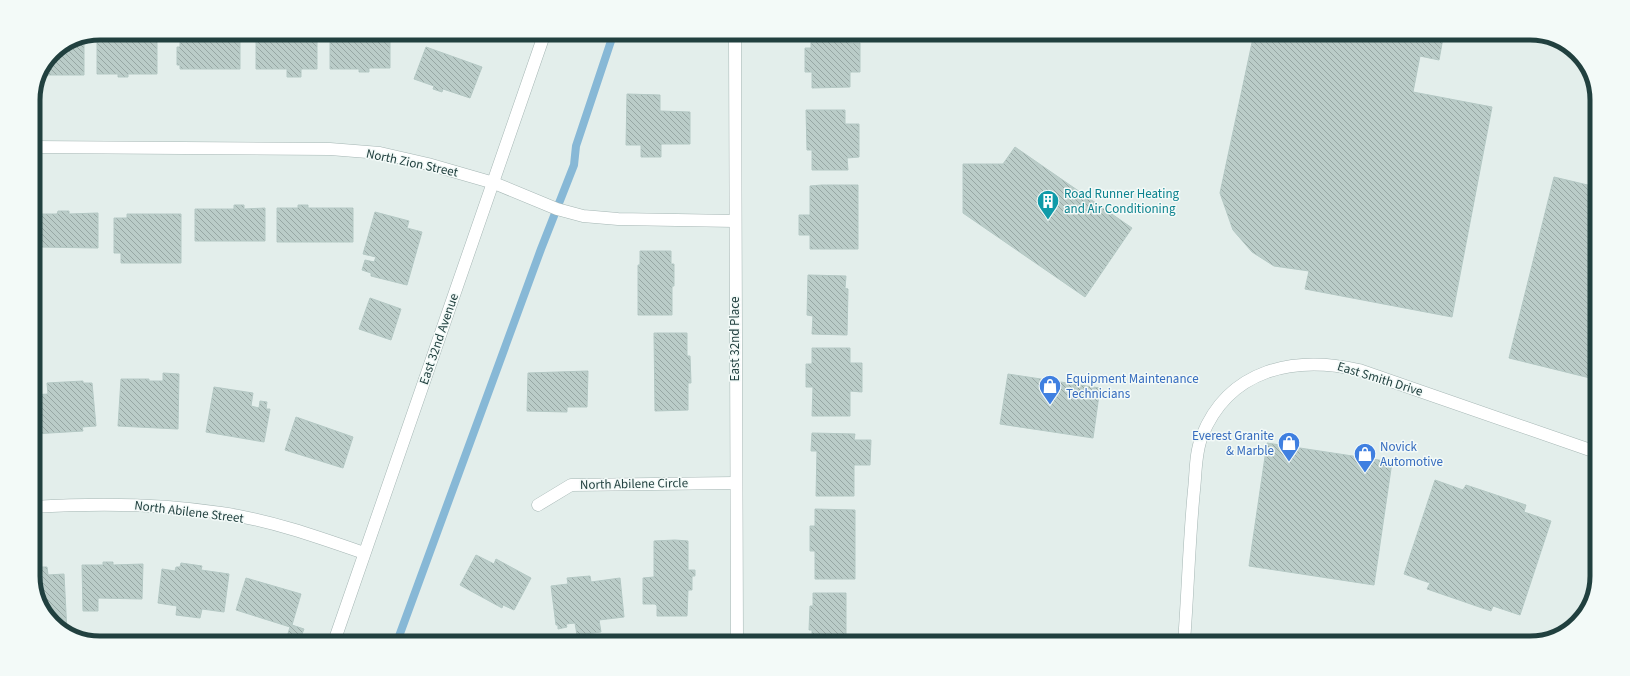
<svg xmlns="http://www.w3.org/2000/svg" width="1630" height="676" font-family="'Source Sans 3',sans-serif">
  <defs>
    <pattern id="building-back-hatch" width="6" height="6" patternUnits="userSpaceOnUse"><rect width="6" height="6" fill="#baccc8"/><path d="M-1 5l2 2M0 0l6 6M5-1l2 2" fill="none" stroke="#97a7a4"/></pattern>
  </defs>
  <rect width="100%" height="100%" fill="#e3eeeb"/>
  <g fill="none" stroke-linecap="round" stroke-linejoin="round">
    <path stroke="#87b8d6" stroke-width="8" d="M 398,639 L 541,249 L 574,165 L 576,146 L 612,38"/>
  </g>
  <g fill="url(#building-back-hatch)" stroke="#b4c8c4">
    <path d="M 118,38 L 140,38 L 140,42 L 143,40 L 157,40 L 157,74 L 128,74 L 128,77 L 118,77 L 118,74 L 97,74 L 97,41 L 118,41 Z"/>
    <path d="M 180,38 L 240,38 L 240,69 L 180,69 L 180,65 L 177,65 L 177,47 L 180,47 Z"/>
    <path d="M 256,38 L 317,38 L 317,69 L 301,69 L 301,77 L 287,77 L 287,69 L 256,69 Z"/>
    <path d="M 330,38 L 390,38 L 390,68 L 369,68 L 369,72 L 359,72 L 359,69 L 330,69 Z"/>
    <path d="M 811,38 L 849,38 L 849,43 L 860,43 L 860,72 L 850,72 L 850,87 L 812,88 L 812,72 L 805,72 L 805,48 L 811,48 Z"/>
    <path d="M 1253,38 L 1443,38 L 1439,60 L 1420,56 L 1413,92 L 1492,107 L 1452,317 L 1305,289 L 1309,271 L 1274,266 L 1252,252 L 1233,230 L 1220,193 Z"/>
    <path d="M 70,41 L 84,41 L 84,75 L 43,75 L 53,52 Z"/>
    <path d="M 426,47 L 482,67 L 470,98 L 443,89 L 442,92 L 433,89 L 434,86 L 414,79 Z"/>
    <path d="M 627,94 L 660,95 L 660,111 L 690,112 L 690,144 L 661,144 L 661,157 L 641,157 L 641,145 L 626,145 Z"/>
    <path d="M 806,110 L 845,110 L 845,124 L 859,124 L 859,157 L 847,158 L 848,170 L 812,170 L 812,150 L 807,150 Z"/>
    <path d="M 1015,147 L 1132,228 L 1085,297 L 963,213 L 963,164 L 1003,164 Z"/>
    <path d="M 1554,177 L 1596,187 L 1594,362 L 1590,378 L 1509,358 Z"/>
    <path d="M 822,185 L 858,185 L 858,249 L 810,249 L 810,235 L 799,235 L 799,215 L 810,215 L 810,186 Z"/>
    <path d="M 234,205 L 244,205 L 244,209 L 265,208 L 265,241 L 195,241 L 195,209 L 234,209 Z"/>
    <path d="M 298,205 L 308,205 L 308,208 L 353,208 L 353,242 L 277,242 L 277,208 L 298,208 Z"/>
    <path d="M 58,211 L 69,211 L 69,214 L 98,213 L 98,248 L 38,247 L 38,214 L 57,214 Z"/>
    <path d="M 375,212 L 409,221 L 407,228 L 422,232 L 407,285 L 371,276 L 371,273 L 362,270 L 365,260 L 374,262 L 376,257 L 363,254 Z"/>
    <path d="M 127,214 L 181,214 L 181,263 L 121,263 L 121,253 L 114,253 L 114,218 L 127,218 Z"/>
    <path d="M 640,251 L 671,251 L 671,264 L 674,264 L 674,286 L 672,286 L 672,315 L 638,315 L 638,265 L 640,265 Z"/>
    <path d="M 808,275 L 846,276 L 845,288 L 848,289 L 847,335 L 812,334 L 813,316 L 807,315 Z"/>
    <path d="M 370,298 L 401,309 L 391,340 L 359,329 Z"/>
    <path d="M 654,333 L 687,333 L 687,356 L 690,356 L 691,383 L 688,383 L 688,410 L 655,411 Z"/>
    <path d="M 812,348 L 850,348 L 850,363 L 862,363 L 862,392 L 850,391 L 850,416 L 812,416 L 813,387 L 806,387 L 806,364 L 812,364 Z"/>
    <path d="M 588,371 L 587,407 L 567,407 L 567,412 L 527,411 L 528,373 Z"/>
    <path d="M 163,373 L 179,374 L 178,429 L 118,426 L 121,379 L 149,379 L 149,381 L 163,381 Z"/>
    <path d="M 1008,374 L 1100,388 L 1093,438 L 1000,424 Z"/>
    <path d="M 83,381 L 83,383 L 92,383 L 96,426 L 82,427 L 83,431 L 33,434 L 33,395 L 48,394 L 47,383 Z"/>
    <path d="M 214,387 L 253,393 L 251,406 L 259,408 L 260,401 L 267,402 L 266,409 L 270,409 L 264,442 L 206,432 Z"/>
    <path d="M 296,417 L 353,437 L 343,468 L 285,450 Z"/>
    <path d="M 812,433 L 855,434 L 854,440 L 871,440 L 870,465 L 854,465 L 854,496 L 816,496 L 817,451 L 811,451 Z"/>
    <path d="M 1267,443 L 1392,462 L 1374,585 L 1249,566 Z"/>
    <path d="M 1435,480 L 1463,490 L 1466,485 L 1526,505 L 1524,512 L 1551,521 L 1520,615 L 1493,606 L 1491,611 L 1427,589 L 1430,583 L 1404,574 Z"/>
    <path d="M 815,509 L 855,510 L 855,579 L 815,579 L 815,551 L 810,551 L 810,526 L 815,526 Z"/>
    <path d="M 675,540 L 688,541 L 688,570 L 695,570 L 695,576 L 692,576 L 692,590 L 688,590 L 687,616 L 657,616 L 657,606 L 655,604 L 643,604 L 643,578 L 654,577 L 654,541 Z"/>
    <path d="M 476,555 L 494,564 L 496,559 L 531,578 L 514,610 L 503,605 L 502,608 L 460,585 Z"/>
    <path d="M 103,562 L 113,562 L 113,565 L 143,564 L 142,599 L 98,598 L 98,611 L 83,611 L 82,565 L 103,565 Z"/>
    <path d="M 181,563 L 202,566 L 201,570 L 229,574 L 224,612 L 202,609 L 200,618 L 176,615 L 177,606 L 158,603 L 162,569 L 175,571 L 176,567 L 180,567 Z"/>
    <path d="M 33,567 L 47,567 L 48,575 L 64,574 L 67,632 L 47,617 L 33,581 Z"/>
    <path d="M 590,576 L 591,582 L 620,578 L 624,617 L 599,620 L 601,632 L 577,635 L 575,623 L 566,624 L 567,627 L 558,629 L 558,625 L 556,625 L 551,586 L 568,584 L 567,578 Z"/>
    <path d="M 246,578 L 301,594 L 292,625 L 304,629 L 300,639 L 287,637 L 290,627 L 236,610 Z"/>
    <path d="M 813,593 L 846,593 L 846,641 L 812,641 L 812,630 L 809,630 L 810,606 L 813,606 Z"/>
  </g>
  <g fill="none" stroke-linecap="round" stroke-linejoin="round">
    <g stroke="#a5b6b4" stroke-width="13">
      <g id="minor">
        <path d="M 735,38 L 737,640"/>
        <path d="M 33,147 L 330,149 L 380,153 L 428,164 L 494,183 L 557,209 L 583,216 L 618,219 L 735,221"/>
        <path d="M 538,505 L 571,485 L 735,483"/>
        <path d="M 33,507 C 96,503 158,503 221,513 C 270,520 318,537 364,553"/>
        <path d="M 335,639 L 543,38"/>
        <path d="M 1184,642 C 1188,591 1189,541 1194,490 C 1196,473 1195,453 1202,436 C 1229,369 1294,355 1359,370 L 1593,451"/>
      </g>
    </g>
    <use href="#minor" stroke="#fff" stroke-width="12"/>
  </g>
  <defs>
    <g id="building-pin" transform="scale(1.15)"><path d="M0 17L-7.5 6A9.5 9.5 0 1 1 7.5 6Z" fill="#0f9aa8" stroke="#f3faf8"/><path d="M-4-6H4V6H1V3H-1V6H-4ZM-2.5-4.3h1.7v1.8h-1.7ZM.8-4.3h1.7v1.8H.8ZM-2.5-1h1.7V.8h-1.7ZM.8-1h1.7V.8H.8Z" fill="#fff"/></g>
    <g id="shop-pin" transform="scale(1.15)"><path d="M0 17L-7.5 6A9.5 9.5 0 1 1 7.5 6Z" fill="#3f7fe0" stroke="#f3faf8"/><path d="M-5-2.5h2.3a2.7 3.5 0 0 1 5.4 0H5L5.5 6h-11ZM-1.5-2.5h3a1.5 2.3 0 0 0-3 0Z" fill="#fff"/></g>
  </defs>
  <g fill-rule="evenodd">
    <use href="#building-pin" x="1048" y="201"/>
    <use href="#shop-pin" x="1050" y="386"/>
    <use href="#shop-pin" x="1289" y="443"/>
    <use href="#shop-pin" x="1365" y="454"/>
  </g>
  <g text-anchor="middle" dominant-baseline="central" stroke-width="3" stroke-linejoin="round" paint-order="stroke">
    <g font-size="13" fill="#21403f" stroke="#f3faf8">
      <text transform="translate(412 163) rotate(12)">North Zion Street</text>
      <text transform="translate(439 339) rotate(-71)">East 32nd Avenue</text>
      <text transform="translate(735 339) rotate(-90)">East 32nd Place</text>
      <text transform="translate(1380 379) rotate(17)">East Smith Drive</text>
      <text transform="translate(634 484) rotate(-1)">North Abilene Circle</text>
      <text transform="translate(189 512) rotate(7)">North Abilene Street</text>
    </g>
    <g font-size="13" fill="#0d838f" stroke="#f3faf8" text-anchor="start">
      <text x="1064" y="194">Road Runner Heating<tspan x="1064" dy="15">and Air Conditioning</tspan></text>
    </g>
    <g font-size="13" fill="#366cbe" stroke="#f3faf8" text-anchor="start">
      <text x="1066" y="379">Equipment Maintenance<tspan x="1066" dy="15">Technicians</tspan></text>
      <text x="1274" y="436" text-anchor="end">Everest Granite<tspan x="1274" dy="15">&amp; Marble</tspan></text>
      <text x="1380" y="447">Novick<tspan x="1380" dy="15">Automotive</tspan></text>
    </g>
  </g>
  <path d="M0 0H1630V676H0ZM100 40H1530A60 60 0 0 1 1590 100V576A60 60 0 0 1 1530 636H100A60 60 0 0 1 40 576V100A60 60 0 0 1 100 40Z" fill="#f3faf8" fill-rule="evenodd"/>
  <path fill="none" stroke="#21403f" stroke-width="5" d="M100 40H1530A60 60 0 0 1 1590 100V576A60 60 0 0 1 1530 636H100A60 60 0 0 1 40 576V100A60 60 0 0 1 100 40Z"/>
</svg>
